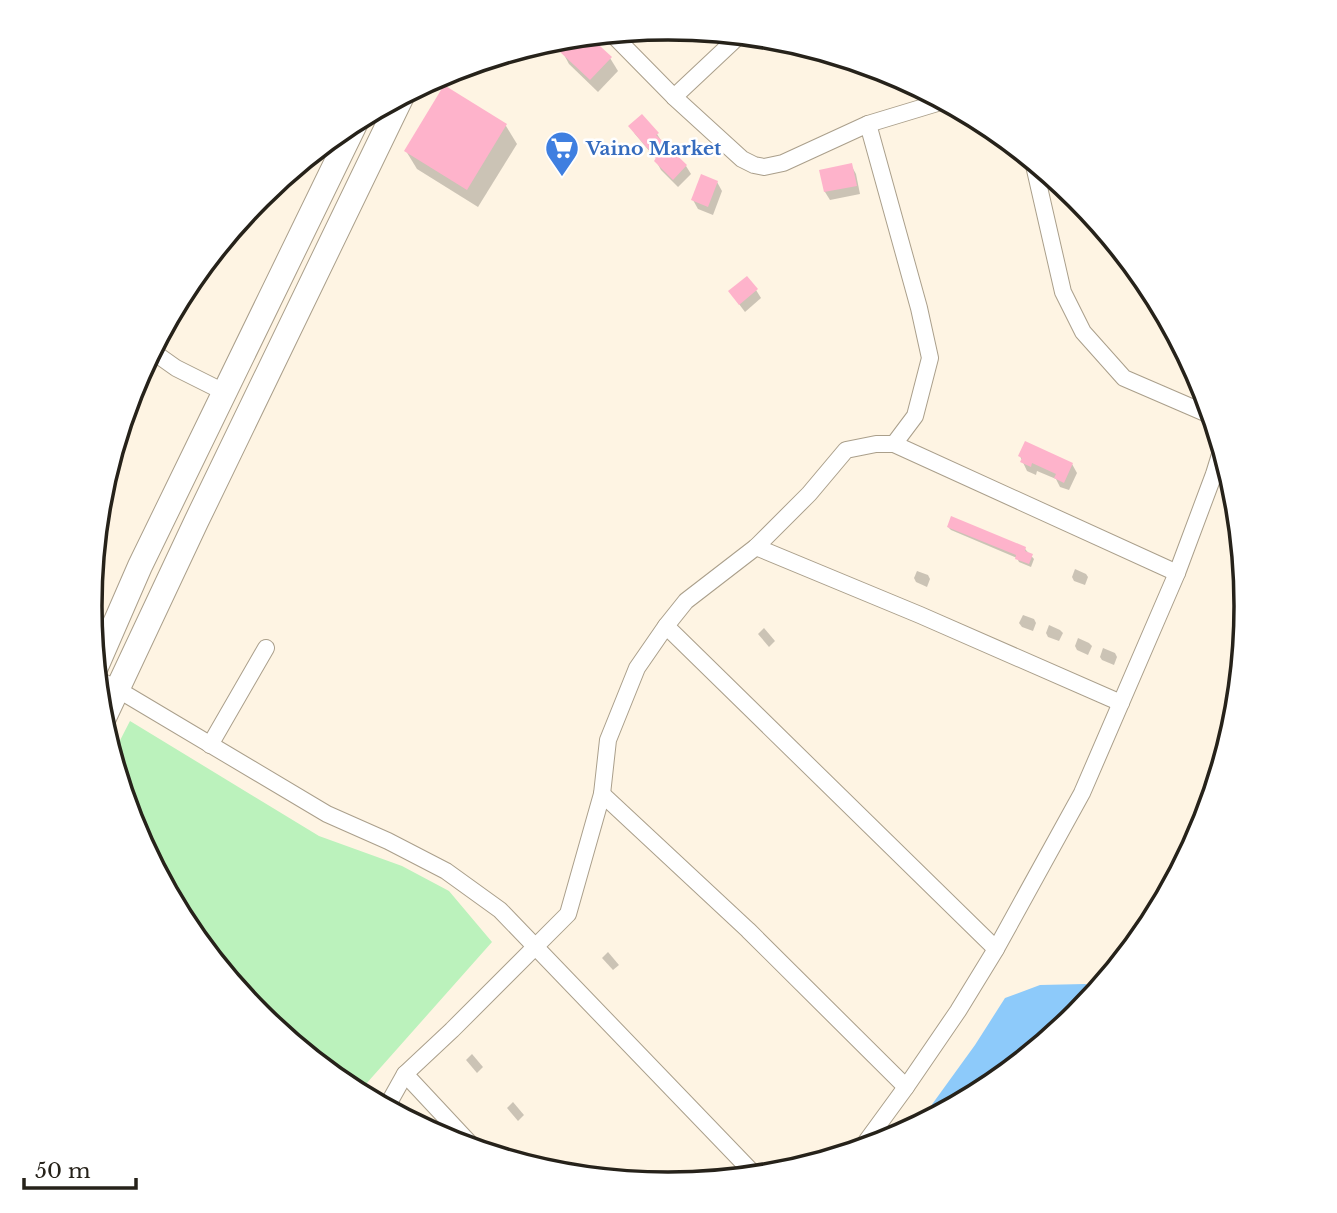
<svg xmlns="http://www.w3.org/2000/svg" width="1337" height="1213" font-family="'Libre Baskerville',serif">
  <rect width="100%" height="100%" fill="#fef4e3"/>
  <path fill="#bbf2bc" d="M 130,721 L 319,836 L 402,866 L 449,891 L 492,942 L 358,1093 L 347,1087 L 259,1015 L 187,928 L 134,828 L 112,756 Z"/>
  <path fill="#8dcafa" d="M 1085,984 L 1100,988 L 1077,1016 L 990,1088 L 912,1129 L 920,1121 L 975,1045 L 1005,998 L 1040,985 Z"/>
  <g fill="#0003">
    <path d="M 587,36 L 610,58 L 618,71 L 598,92 L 569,64 L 562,51 L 574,37 Z"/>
    <path d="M 445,88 L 506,126 L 517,144 L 478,207 L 417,169 L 406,151 Z"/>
    <path d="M 630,126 L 657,134 L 662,142 L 686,166 L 691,174 L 678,187 L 661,170 L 656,161 L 657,160 L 635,134 Z"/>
    <path d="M 851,165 L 856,174 L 860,194 L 830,200 L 825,192 L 821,171 Z"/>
    <path d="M 717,182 L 722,191 L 713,215 L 698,209 L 693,200 Z"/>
    <path d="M 756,290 L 761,298 L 745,312 L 730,292 Z"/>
    <path d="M 1020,456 L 1072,464 L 1077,473 L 1069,490 L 1060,487 L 1056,479 L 1037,471 L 1036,475 L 1027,471 Z"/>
    <path d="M 948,527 L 1025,549 L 1034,559 L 1031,567 L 1019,562 L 1017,558 L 951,530 Z"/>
    <path d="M 1075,569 L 1086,574 L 1088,577 L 1085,585 L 1074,581 L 1072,577 Z"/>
    <path d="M 917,571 L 928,575 L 930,579 L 927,587 L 916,582 L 914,578 Z"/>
    <path d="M 1023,615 L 1034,619 L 1036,623 L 1033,631 L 1022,627 L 1019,623 Z"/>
    <path d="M 1049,625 L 1060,630 L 1063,633 L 1059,641 L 1048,637 L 1046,633 Z"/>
    <path d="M 764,628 L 775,641 L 769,647 L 758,634 Z"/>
    <path d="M 1078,638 L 1089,643 L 1092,646 L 1088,655 L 1077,650 L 1075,646 Z"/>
    <path d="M 1103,648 L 1115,653 L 1117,657 L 1114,665 L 1102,660 L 1100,657 Z"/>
    <path d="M 608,952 L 619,965 L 613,970 L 602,958 Z"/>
    <path d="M 472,1054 L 483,1067 L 477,1073 L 466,1060 Z"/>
    <path d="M 513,1102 L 524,1115 L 518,1121 L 507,1108 Z"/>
  </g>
  <g fill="#feb3cb">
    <path d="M 589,36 L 612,57 L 590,80 L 559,51 L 572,38 Z"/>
    <path d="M 444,85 L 507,124 L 467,190 L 404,151 Z"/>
    <path d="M 642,114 L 659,133 L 656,135 L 687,165 L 673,180 L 654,161 L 656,158 L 628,126 Z"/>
    <path d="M 852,163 L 857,186 L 824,192 L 819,170 Z"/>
    <path d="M 701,174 L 718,181 L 708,207 L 691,200 Z"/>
    <path d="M 747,276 L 758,289 L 739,305 L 728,291 Z"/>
    <path d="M 1025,441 L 1073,463 L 1064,483 L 1054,478 L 1056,474 L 1032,463 L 1031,467 L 1020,462 L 1022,458 L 1018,456 Z"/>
    <path d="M 951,516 L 1026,547 L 1025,551 L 1033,554 L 1029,564 L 1015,559 L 1016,555 L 947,527 Z"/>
  </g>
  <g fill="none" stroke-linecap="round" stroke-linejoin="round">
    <g stroke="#aa9f8b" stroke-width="18">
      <g id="street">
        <path d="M 612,34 L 674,97 L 742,159 L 754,165 L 764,167 L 783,163 L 868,124 L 944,101"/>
        <path d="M 674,97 L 740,35"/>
        <path d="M 868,124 L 919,308 L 930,358 L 915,416 L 894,444"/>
        <path d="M 1033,161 L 1063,292 L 1083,332 L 1124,378 L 1212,416"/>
        <path d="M 152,351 L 176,368 L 224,392"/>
        <path d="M 756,547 L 920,615 L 1121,703"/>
        <path d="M 666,626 L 996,949"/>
        <path d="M 97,679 L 117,689 L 327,814 L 388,841 L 446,871 L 500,910 L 756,1176"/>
        <path d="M 210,745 L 266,648"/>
        <path d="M 602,794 L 748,930 L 906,1087"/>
        <path d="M 405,1074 L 476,1150"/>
        <path d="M 386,1108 L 405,1074 L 452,1030 L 568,914 L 602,794 L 608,740 L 637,668 L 666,626 L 686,601 L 756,547 L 809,494 L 846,450 L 876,444 L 894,444 L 1177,573"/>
        <path d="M 860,1150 L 906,1087 L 958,1011 L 996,949 L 1082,793 L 1177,573 L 1214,474 L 1222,448"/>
      </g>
    </g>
    <g stroke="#aa9f8b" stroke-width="26">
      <g id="primary">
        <path d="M 96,667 L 140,566 L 357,120"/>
        <path d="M 102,722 L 196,522 L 402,96"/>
      </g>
    </g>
    <use href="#street" stroke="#fff" stroke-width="16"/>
    <use href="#primary" stroke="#fff" stroke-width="24"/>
  </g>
  <defs>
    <g id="supermarket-pin" transform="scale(1.75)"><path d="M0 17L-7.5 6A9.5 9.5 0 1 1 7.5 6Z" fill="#3f7fe0" stroke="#fff"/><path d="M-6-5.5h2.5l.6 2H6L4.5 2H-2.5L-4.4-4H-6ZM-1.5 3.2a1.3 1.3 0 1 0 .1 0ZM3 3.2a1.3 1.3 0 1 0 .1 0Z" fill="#fff"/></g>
  </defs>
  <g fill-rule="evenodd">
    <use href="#supermarket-pin" x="562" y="148"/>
  </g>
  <g text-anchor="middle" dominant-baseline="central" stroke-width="5" stroke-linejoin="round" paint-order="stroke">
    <g font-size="19" font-weight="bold" fill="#366cbe" stroke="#fff" text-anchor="start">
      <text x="586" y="148">Vaino Market</text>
    </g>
  </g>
  <path d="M0 0H1337V1213H0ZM102 606a566 566 0 1 1 1132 0a566 566 0 1 1-1132 0Z" fill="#fff" fill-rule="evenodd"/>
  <path fill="none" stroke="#26221a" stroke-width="3.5" d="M102 606a566 566 0 1 1 1132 0a566 566 0 1 1-1132 0Z"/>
  <path d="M24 1178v10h112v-10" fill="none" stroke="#26221a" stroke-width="3.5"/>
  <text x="35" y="1178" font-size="21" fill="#26221a" stroke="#ffffff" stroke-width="5" paint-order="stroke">50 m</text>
</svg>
